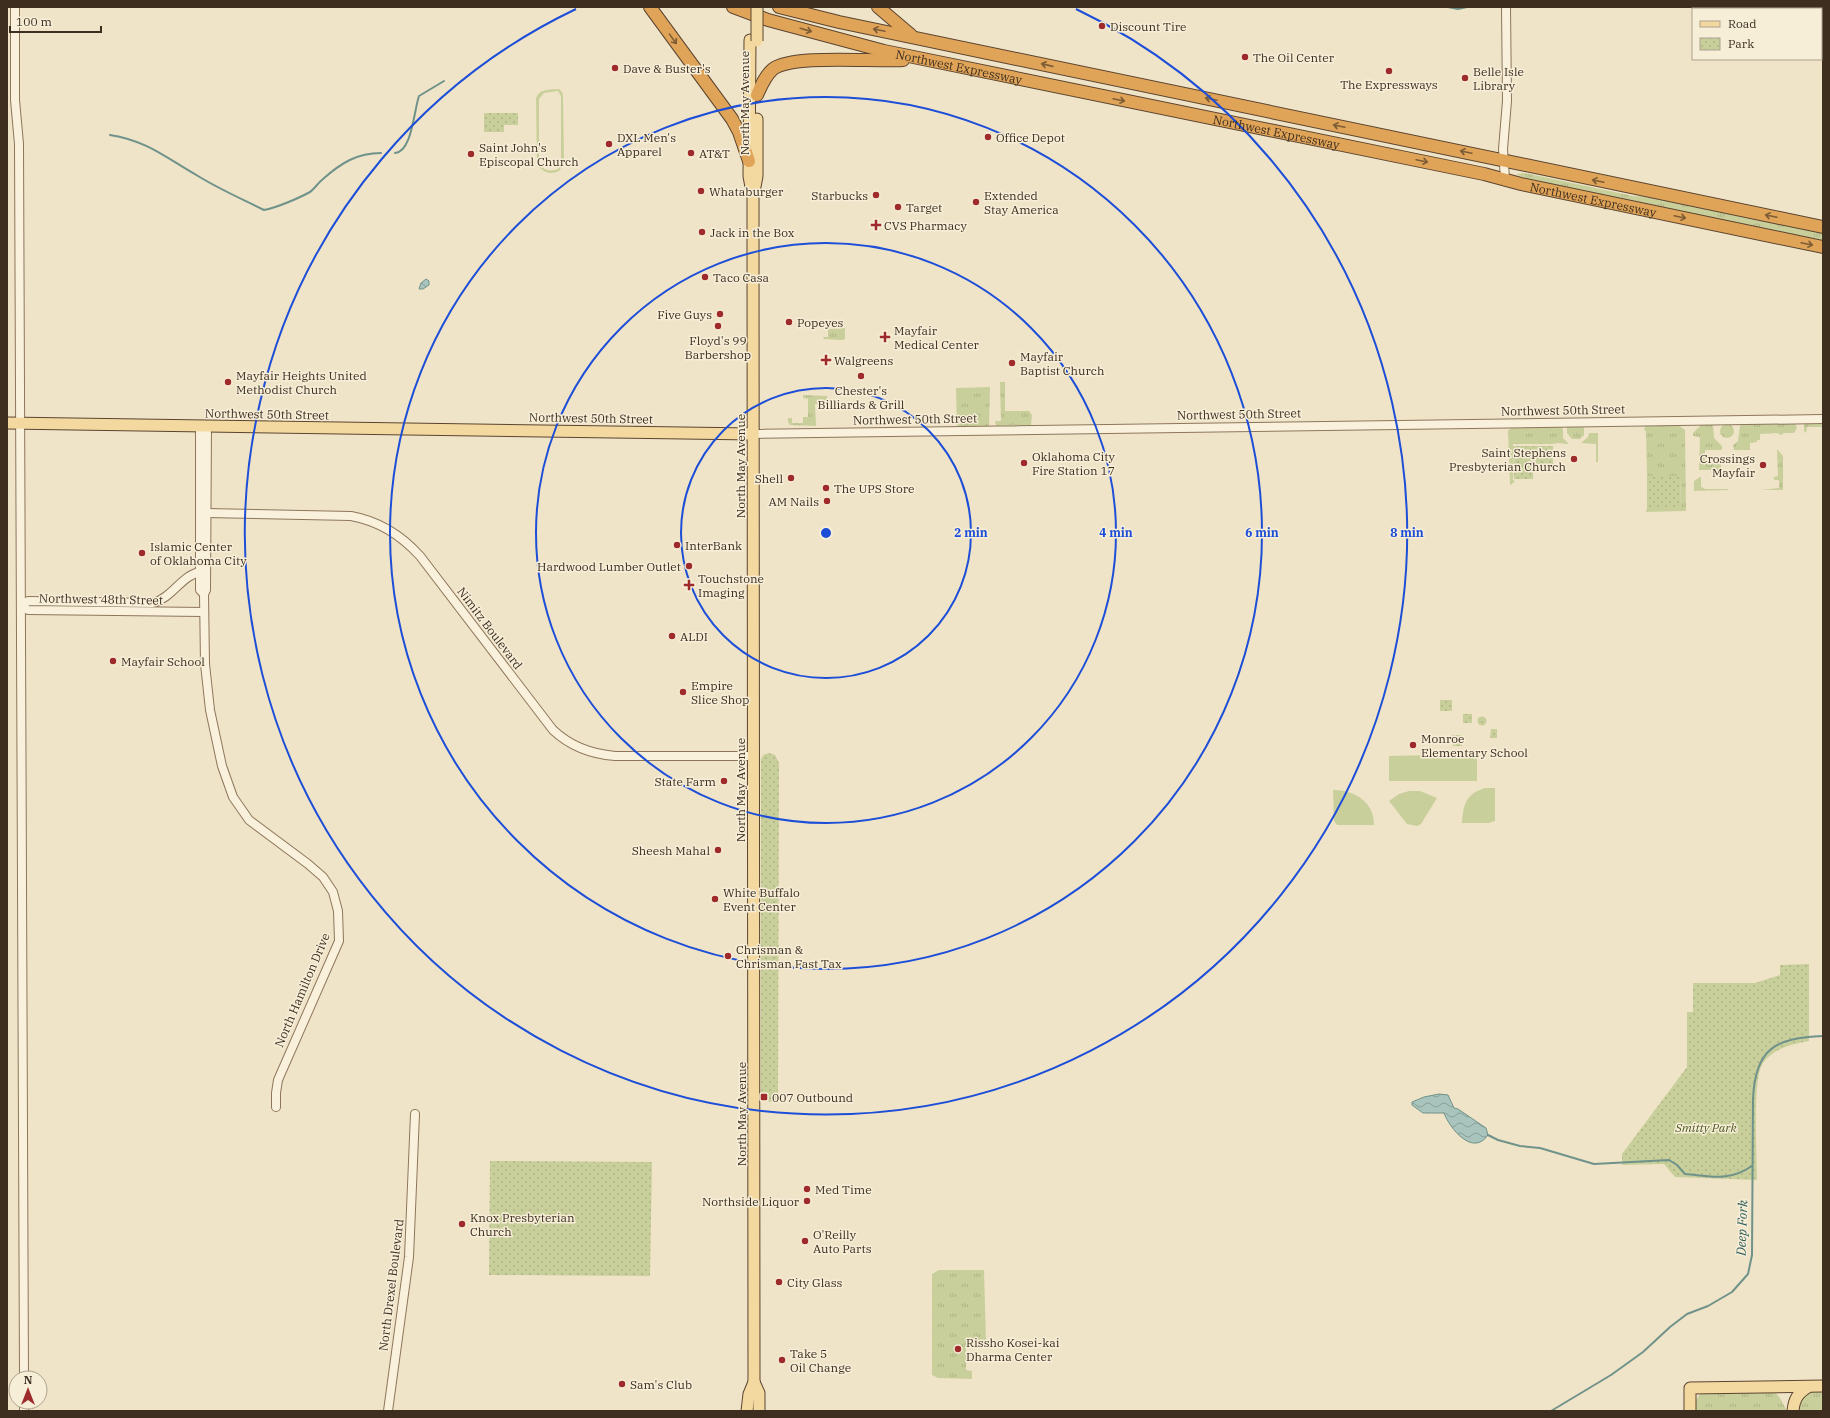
<svg xmlns="http://www.w3.org/2000/svg" width="1830" height="1418" font-family="'IBM Plex Serif',serif">
  <defs>
    <pattern id="grass-tufts" width="24" height="20" patternUnits="userSpaceOnUse"><rect width="24" height="20" fill="#c9cf9b"/><path d="M3 7l-1-3M5 7V3M7 7l1-3M15 17l-1-3M17 17v-4M19 17l1-3" fill="none" stroke="#aeb285"/></pattern>
    <pattern id="park-dots" width="8" height="8" patternUnits="userSpaceOnUse"><rect width="8" height="8" fill="#c9cf9b"/><path d="M2 2h.1M6 6h.1" fill="none" stroke="#aeb285" stroke-width="1.8" stroke-linecap="round"/></pattern>
    <pattern id="water-waves" width="16" height="10" patternUnits="userSpaceOnUse"><rect width="16" height="10" fill="#a9c4bc"/><path d="M0 5q4-4 8 0t8 0" fill="none" stroke="#8ba098"/></pattern>
  </defs>
  <rect width="100%" height="100%" fill="#f0e4c8"/>
  <g fill="url(#grass-tufts)">
    <path d="M 1525,173 L 1633,196 L 1657,197 L 1823,232 L 1823,241 L 1526,179 L 1516,174 Z"/>
    <path d="M 845,328 L 845,339 L 842,340 L 824,339 L 823,337 L 828,337 L 828,329 Z"/>
    <path d="M 1000,382 L 1005,382 L 1005,411 L 1029,411 L 1032,415 L 1031,425 L 996,426 L 995,421 L 1001,421 Z"/>
    <path d="M 990,387 L 989,426 L 957,426 L 956,388 Z"/>
    <path d="M 803,395 L 827,396 L 827,401 L 821,401 L 821,404 L 815,404 L 816,426 L 790,425 L 788,422 L 788,418 L 792,418 L 792,423 L 803,423 L 803,417 L 808,417 L 808,399 L 803,398 Z"/>
    <path d="M 1795,423 L 1797,428 L 1794,433 L 1784,433 L 1781,435 L 1777,433 L 1760,434 L 1760,440 L 1757,440 L 1757,442 L 1750,443 L 1750,450 L 1734,450 L 1733,445 L 1738,441 L 1740,426 L 1742,424 Z"/>
    <path d="M 1806,423 L 1823,423 L 1823,427 L 1807,427 L 1806,433 L 1804,431 L 1804,425 Z"/>
    <path d="M 1646,424 L 1677,424 L 1685,430 L 1686,511 L 1646,512 L 1647,508 L 1681,508 L 1680,476 L 1647,476 L 1646,431 L 1644,430 Z"/>
    <path d="M 1702,424 L 1713,424 L 1714,438 L 1722,446 L 1722,449 L 1721,450 L 1705,450 L 1705,463 L 1721,464 L 1721,470 L 1699,470 L 1700,437 L 1693,436 L 1693,433 Z"/>
    <circle cx="1727" cy="431" r="7"/>
    <path d="M 1560,426 L 1563,429 L 1563,438 L 1569,444 L 1558,443 L 1552,444 L 1513,444 L 1513,480 L 1515,481 L 1511,485 L 1510,484 L 1508,431 L 1512,427 Z"/>
    <path d="M 1569,426 L 1584,426 L 1584,435 L 1580,439 L 1572,439 L 1567,433 L 1567,427 Z"/>
    <path d="M 1589,433 L 1598,433 L 1598,462 L 1596,462 L 1596,444 L 1581,443 L 1588,437 Z"/>
    <path d="M 1777,449 L 1783,456 L 1783,490 L 1761,490 L 1779,488 L 1779,480 L 1774,480 L 1774,477 L 1778,476 Z"/>
    <path d="M 1700,477 L 1701,477 L 1701,487 L 1704,488 L 1705,489 L 1728,489 L 1728,490 L 1694,491 L 1694,481 Z"/>
    <path d="M 939,1270 L 984,1270 L 986,1341 L 973,1341 L 972,1344 L 966,1344 L 966,1370 L 972,1371 L 972,1379 L 938,1378 L 932,1375 L 932,1274 Z"/>
    <path d="M 1775,1392 L 1780,1398 L 1787,1411 L 1695,1411 C 1695,1402 1695,1398 1703,1393 Z"/>
    <path d="M 1811,1392 L 1823,1392 L 1823,1411 L 1800,1411 L 1798,1403 L 1803,1396 Z"/>
  </g>
  <g fill="url(#park-dots)">
    <path d="M 484,113 L 518,113 L 518,125 L 504,125 L 504,132 L 484,132 Z"/>
    <path d="M 1513,446 L 1553,446 L 1553,465 L 1533,465 L 1533,479 L 1514,479 Z"/>
    <path d="M 1647,476 L 1680,476 L 1681,508 L 1647,508 Z"/>
    <rect x="1440" y="700" width="12" height="11"/>
    <rect x="1463" y="714" width="9" height="9"/>
    <circle cx="1482" cy="721" r="4.5"/>
    <path d="M 1491,729 L 1497,729 L 1497,738 L 1490,738 Z"/>
    <path d="M 1452,735 L 1462,735 L 1462,746 L 1453,746 Z"/>
    <path d="M 769,753 L 775,755 L 779,763 L 778,1095 L 776,1100 L 771,1102 L 765,1101 L 761,1096 L 761,760 L 763,755 Z"/>
    <path d="M 1809,964 L 1809,1041 C 1792,1044 1774,1048 1763,1063 C 1752,1078 1757,1157 1757,1180 L 1675,1177 L 1664,1164 L 1622,1165 L 1622,1154 L 1687,1067 L 1687,1012 L 1693,1012 L 1693,983 L 1755,983 L 1780,975 L 1780,965 Z"/>
    <path d="M 490,1161 L 652,1162 L 650,1276 L 489,1275 Z"/>
  </g>
  <g fill="#c9cf9b" fill-rule="evenodd">
    <path d="M 559,89 L 562,92 L 563,96 L 564,163 L 559,171 C 550,175 542,173 537,163 L 536,99 C 539,88 549,90 559,89 ZM 558,91 L 561,96 L 561,163 L 558,169 C 549,172 544,171 539,163 L 539,99 L 544,93 Z"/>
    <path d="M 1477,754 L 1477,781 L 1389,781 L 1389,756 Z"/>
    <path d="M 1485,788 L 1495,788 L 1495,821 L 1489,823 L 1462,823 C 1463,804 1466,794 1485,788 Z"/>
    <path d="M 1333,790 C 1355,790 1374,802 1374,825 L 1337,825 L 1334,821 Z"/>
    <path d="M 1409,791 L 1420,791 L 1437,798 L 1421,824 L 1417,826 L 1407,824 L 1389,801 L 1399,794 Z"/>
  </g>
  <g fill="url(#water-waves)" stroke="#6f938a">
    <path d="M 426,279 L 429,281 L 429,285 L 423,289 L 419,289 L 421,283 Z"/>
    <path d="M 1439,1094 L 1448,1095 L 1454,1108 L 1458,1109 L 1486,1128 L 1488,1135 C 1473,1157 1450,1129 1444,1113 L 1423,1113 L 1412,1105 L 1412,1102 L 1424,1097 Z"/>
  </g>
  <g fill="none" stroke-linecap="round" stroke-linejoin="round">
    <g stroke="#6f938a" stroke-width="2">
      <path d="M 1448,7 L 1458,9 L 1467,7"/>
      <path d="M 110,135 C 148,141 166,158 198,176 C 219,189 242,199 264,210 C 276,208 299,198 310,192 C 315,188 319,182 323,179 C 341,163 357,153 381,153"/>
      <path d="M 395,153 C 412,152 414,110 419,96 L 444,81"/>
      <path d="M 1488,1135 L 1498,1140 L 1520,1146 L 1540,1148 L 1594,1164 L 1669,1160 L 1677,1165 L 1685,1174 C 1713,1176 1728,1182 1752,1166"/>
      <path d="M 1551,1411 L 1611,1375 L 1643,1352 L 1670,1327 L 1687,1314 L 1708,1306 L 1732,1292 L 1748,1274 L 1752,1255 L 1753,1099 C 1755,1048 1776,1038 1823,1036"/>
    </g>
    <g stroke="#8d765c" stroke-width="10">
      <g id="minor">
        <path d="M 15,7 L 15,100 L 19,144 L 24,1378"/>
        <path d="M 1505,179 L 1503,149 L 1507,101 L 1506,7"/>
        <path d="M 200,425 L 200,590 L 204,594"/>
        <path d="M 207,425 L 206,590 L 204,594 L 205,664 L 210,710 L 222,766 L 233,797 L 249,820 L 308,864 L 323,877 L 333,892 L 338,911 L 339,941 L 278,1080 L 276,1093 L 276,1107"/>
        <path d="M 753,434 L 1823,419"/>
        <path d="M 206,513 L 351,516 C 379,521 401,535 420,556 L 553,730 C 571,747 591,754 615,756 L 754,756"/>
        <path d="M 200,572 C 182,575 172,598 153,603 L 28,601 L 21,605 L 28,610 L 204,612"/>
        <path d="M 24,1402 L 24,1411"/>
        <path d="M 388,1411 L 409,1257 L 415,1114"/>
      </g>
    </g>
    <g stroke="#5b4430" stroke-width="13">
      <g id="major">
        <path d="M 754,192 L 757,176 L 757,119"/>
        <path d="M 7,423 L 753,434"/>
        <path d="M 754,1382 L 759,1393 L 759,1411"/>
        <path d="M 747,1411 L 749,1394 L 754,1382 L 753,243 L 753,198 L 749,176 L 750,40"/>
        <path d="M 1690,1411 L 1690,1388 L 1823,1386"/>
        <path d="M 1793,1411 C 1794,1399 1798,1393 1808,1387"/>
      </g>
    </g>
    <g stroke="#5b4430" stroke-width="14">
      <g id="highway">
        <path d="M 650,7 L 732,119 L 739,132 L 749,161"/>
        <path id="s1" d="M 733,7 L 768,20 L 884,51 L 1484,174 L 1521,184 L 1823,247"/>
        <path d="M 779,7 L 839,22 L 1823,227"/>
        <path d="M 878,7 L 911,35"/>
        <path d="M 757,95 C 761,86 765,76 773,69 C 793,54 874,62 903,60"/>
      </g>
    </g>
    <use href="#minor" stroke="#faf1dc" stroke-width="8"/>
    <use href="#major" stroke="#f3d9a0" stroke-width="11"/>
    <use href="#highway" stroke="#e0a458" stroke-width="12"/>
    <g stroke="#5b4430" stroke-width="13" stroke-linecap="butt">
      <path id="major-bridge" d="M 757,41 L 757,7"/>
    </g>
    <use href="#major-bridge" stroke="#f3d9a0" stroke-width="11"/>
  </g>
  <defs><path id="oneway-shaft" d="M-6 0H5M1.5-3L5.5 0L1.5 3" fill="none" stroke-width="1.6" stroke-linecap="round" stroke-linejoin="round"/></defs>
  <g stroke="#7e5d36">
    <use href="#oneway-shaft" transform="translate(806 30) rotate(16)"/>
    <use href="#oneway-shaft" transform="translate(879 30) rotate(-168)"/>
    <use href="#oneway-shaft" transform="translate(673 39) rotate(54)"/>
    <use href="#oneway-shaft" transform="translate(1047 65) rotate(-167)"/>
    <use href="#oneway-shaft" transform="translate(1211 99) rotate(-168)"/>
    <use href="#oneway-shaft" transform="translate(1119 100) rotate(12)"/>
    <use href="#oneway-shaft" transform="translate(1339 126) rotate(-168)"/>
    <use href="#oneway-shaft" transform="translate(1466 152) rotate(-168)"/>
    <use href="#oneway-shaft" transform="translate(1422 161) rotate(12)"/>
    <use href="#oneway-shaft" transform="translate(1598 181) rotate(-168)"/>
    <use href="#oneway-shaft" transform="translate(1771 216) rotate(-168)"/>
    <use href="#oneway-shaft" transform="translate(1680 217) rotate(12)"/>
    <use href="#oneway-shaft" transform="translate(1807 244) rotate(12)"/>
  </g>
  <g fill="none" stroke="#1d4ed8" stroke-width="2">
    <circle cx="826" cy="533" r="145"/>
    <circle cx="826" cy="533" r="290"/>
    <circle cx="826" cy="533" r="436"/>
    <path d="M1076 9A581 581 0 1 1 576 9"/>
  </g>
  <g fill="#9e2a2b" stroke="#f7eed8" stroke-width="1.5">
    <circle cx="1102" cy="26" r="4"/>
    <circle cx="1245" cy="57" r="4"/>
    <circle cx="615" cy="68" r="4"/>
    <circle cx="1389" cy="71" r="4"/>
    <circle cx="1465" cy="78" r="4"/>
    <circle cx="988" cy="137" r="4"/>
    <circle cx="609" cy="144" r="4"/>
    <circle cx="691" cy="153" r="4"/>
    <circle cx="471" cy="154" r="4"/>
    <circle cx="701" cy="191" r="4"/>
    <circle cx="876" cy="195" r="4"/>
    <circle cx="976" cy="202" r="4"/>
    <circle cx="898" cy="207" r="4"/>
    <path d="M874 219h4v4h4v4h-4v4h-4v-4h-4v-4h4z"/>
    <circle cx="702" cy="232" r="4"/>
    <circle cx="705" cy="277" r="4"/>
    <circle cx="720" cy="314" r="4"/>
    <circle cx="789" cy="322" r="4"/>
    <circle cx="718" cy="326" r="4"/>
    <path d="M883 331h4v4h4v4h-4v4h-4v-4h-4v-4h4z"/>
    <path d="M824 354h4v4h4v4h-4v4h-4v-4h-4v-4h4z"/>
    <circle cx="1012" cy="363" r="4"/>
    <circle cx="861" cy="376" r="4"/>
    <circle cx="228" cy="382" r="4"/>
    <circle cx="1574" cy="459" r="4"/>
    <circle cx="1024" cy="463" r="4"/>
    <circle cx="1763" cy="465" r="4"/>
    <circle cx="791" cy="478" r="4"/>
    <circle cx="826" cy="488" r="4"/>
    <circle cx="827" cy="501" r="4"/>
    <circle cx="677" cy="545" r="4"/>
    <circle cx="142" cy="553" r="4"/>
    <circle cx="689" cy="566" r="4"/>
    <path d="M687 579h4v4h4v4h-4v4h-4v-4h-4v-4h4z"/>
    <circle cx="672" cy="636" r="4"/>
    <circle cx="113" cy="661" r="4"/>
    <circle cx="683" cy="692" r="4"/>
    <circle cx="1413" cy="745" r="4"/>
    <circle cx="724" cy="781" r="4"/>
    <circle cx="718" cy="850" r="4"/>
    <circle cx="715" cy="899" r="4"/>
    <circle cx="728" cy="956" r="4"/>
    <rect x="760" y="1093" width="8" height="8" rx="2"/>
    <circle cx="807" cy="1189" r="4"/>
    <circle cx="807" cy="1201" r="4"/>
    <circle cx="462" cy="1224" r="4"/>
    <circle cx="805" cy="1241" r="4"/>
    <circle cx="779" cy="1282" r="4"/>
    <circle cx="958" cy="1349" r="4"/>
    <circle cx="782" cy="1360" r="4"/>
    <circle cx="622" cy="1384" r="4"/>
  </g>
  <g text-anchor="middle" dominant-baseline="central" stroke-width="3" stroke-linejoin="round" paint-order="stroke">
    <g font-size="12" fill="#3d2e20" stroke="#f7eed8" text-anchor="start">
      <text x="1110" y="26">Discount Tire</text>
      <text x="1253" y="57">The Oil Center</text>
      <text x="623" y="68">Dave &amp; Buster's</text>
      <text x="1473" y="71">Belle Isle<tspan x="1473" dy="14">Library</tspan></text>
      <text x="1389" y="84" text-anchor="middle">The Expressways</text>
      <text x="617" y="137">DXL Men's<tspan x="617" dy="14">Apparel</tspan></text>
      <text x="996" y="137">Office Depot</text>
      <text x="479" y="147">Saint John's<tspan x="479" dy="14">Episcopal Church</tspan></text>
      <text x="699" y="153">AT&amp;T</text>
      <text x="709" y="191">Whataburger</text>
      <text x="868" y="195" text-anchor="end">Starbucks</text>
      <text x="984" y="195">Extended<tspan x="984" dy="14">Stay America</tspan></text>
      <text x="906" y="207">Target</text>
      <text x="884" y="225">CVS Pharmacy</text>
      <text x="710" y="232">Jack in the Box</text>
      <text x="713" y="277">Taco Casa</text>
      <text x="712" y="314" text-anchor="end">Five Guys</text>
      <text x="797" y="322">Popeyes</text>
      <text x="894" y="330">Mayfair<tspan x="894" dy="14">Medical Center</tspan></text>
      <text x="718" y="340" text-anchor="middle">Floyd's 99<tspan x="718" dy="14">Barbershop</tspan></text>
      <text x="1020" y="356">Mayfair<tspan x="1020" dy="14">Baptist Church</tspan></text>
      <text x="834" y="360">Walgreens</text>
      <text x="236" y="375">Mayfair Heights United<tspan x="236" dy="14">Methodist Church</tspan></text>
      <text x="861" y="390" text-anchor="middle">Chester's<tspan x="861" dy="14">Billiards &amp; Grill</tspan></text>
      <text x="1566" y="452" text-anchor="end">Saint Stephens<tspan x="1566" dy="14">Presbyterian Church</tspan></text>
      <text x="1032" y="456">Oklahoma City<tspan x="1032" dy="14">Fire Station 17</tspan></text>
      <text x="1755" y="458" text-anchor="end">Crossings<tspan x="1755" dy="14">Mayfair</tspan></text>
      <text x="783" y="478" text-anchor="end">Shell</text>
      <text x="834" y="488">The UPS Store</text>
      <text x="819" y="501" text-anchor="end">AM Nails</text>
      <text x="685" y="545">InterBank</text>
      <text x="150" y="546">Islamic Center<tspan x="150" dy="14">of Oklahoma City</tspan></text>
      <text x="681" y="566" text-anchor="end">Hardwood Lumber Outlet</text>
      <text x="698" y="578">Touchstone<tspan x="698" dy="14">Imaging</tspan></text>
      <text x="680" y="636">ALDI</text>
      <text x="121" y="661">Mayfair School</text>
      <text x="691" y="685">Empire<tspan x="691" dy="14">Slice Shop</tspan></text>
      <text x="1421" y="738">Monroe<tspan x="1421" dy="14">Elementary School</tspan></text>
      <text x="716" y="781" text-anchor="end">State Farm</text>
      <text x="710" y="850" text-anchor="end">Sheesh Mahal</text>
      <text x="723" y="892">White Buffalo<tspan x="723" dy="14">Event Center</tspan></text>
      <text x="736" y="949">Chrisman &amp;<tspan x="736" dy="14">Chrisman Fast Tax</tspan></text>
      <text x="772" y="1097">007 Outbound</text>
      <text x="815" y="1189">Med Time</text>
      <text x="799" y="1201" text-anchor="end">Northside Liquor</text>
      <text x="470" y="1217">Knox Presbyterian<tspan x="470" dy="14">Church</tspan></text>
      <text x="813" y="1234">O'Reilly<tspan x="813" dy="14">Auto Parts</tspan></text>
      <text x="787" y="1282">City Glass</text>
      <text x="966" y="1342">Rissho Kosei-kai<tspan x="966" dy="14">Dharma Center</tspan></text>
      <text x="790" y="1353">Take 5<tspan x="790" dy="14">Oil Change</tspan></text>
      <text x="630" y="1384">Sam's Club</text>
    </g>
    <g font-size="12" fill="#3d2e20" stroke="#f7eed8">
      <text stroke="none"><textPath href="#s1" startOffset="234">Northwest Expressway</textPath></text>
      <text transform="translate(744 103) rotate(-90)">North May Avenue</text>
      <text stroke="none"><textPath href="#s1" startOffset="558">Northwest Expressway</textPath></text>
      <text stroke="none"><textPath href="#s1" startOffset="882">Northwest Expressway</textPath></text>
      <text transform="translate(1563 410) rotate(-1)">Northwest 50th Street</text>
      <text transform="translate(267 414) rotate(1)">Northwest 50th Street</text>
      <text transform="translate(1239 414) rotate(-1)">Northwest 50th Street</text>
      <text transform="translate(591 418) rotate(1)">Northwest 50th Street</text>
      <text transform="translate(915 419) rotate(-1)">Northwest 50th Street</text>
      <text transform="translate(740 466) rotate(-90)">North May Avenue</text>
      <text transform="translate(101 599) rotate(1)">Northwest 48th Street</text>
      <text transform="translate(490 628) rotate(53)">Nimitz Boulevard</text>
      <text transform="translate(740 790) rotate(-90)">North May Avenue</text>
      <text transform="translate(302 990) rotate(-67)">North Hamilton Drive</text>
      <text transform="translate(741 1114) rotate(-90)">North May Avenue</text>
      <text transform="translate(391 1285) rotate(-83)">North Drexel Boulevard</text>
    </g>
    <g font-size="12" font-style="italic" fill="#4d5a26" stroke="#f7eed8">
      <text x="1706" y="1127">Smitty Park</text>
    </g>
    <g font-size="13" font-style="italic" fill="#2f5d5a" stroke="#f7eed8">
      <text transform="translate(1742 1228) rotate(-88)">Deep Fork</text>
    </g>
  </g>
  <circle cx="826" cy="533" r="6" fill="#1d4ed8" stroke="#f7eed8" stroke-width="2"/>
  <g font-size="12" text-anchor="middle" font-weight="bold" fill="#1d4ed8" stroke="#f7eed8" stroke-width="3" stroke-linejoin="round" paint-order="stroke">
    <text x="971" y="537">2 min</text>
    <text x="1116" y="537">4 min</text>
    <text x="1262" y="537">6 min</text>
    <text x="1407" y="537">8 min</text>
  </g>
  <rect width="1830" height="1418" fill="none" stroke="#3d2e20" stroke-width="16"/>
  <rect x="1692" y="8" width="130" height="52" fill="#f7eed8" stroke="#ada18e"/>
  <rect x="1700" y="21" width="20" height="6" fill="#f3d9a0" stroke="#ada18e"/>
  <text x="1728" y="28" font-size="12" fill="#3d2e20">Road</text>
  <rect x="1700" y="38" width="20" height="12" fill="url(#park-dots)" stroke="#ada18e"/>
  <text x="1728" y="48" font-size="12" fill="#3d2e20">Park</text>
  <g transform="translate(28 1390)"><circle r="19" fill="#f7eed8" stroke="#ada18e"/>
  <path d="M0-3L7 15L0 10L-7 15Z" fill="#9e2a2b"/>
  <text y="-6" font-size="11" font-weight="bold" text-anchor="middle" fill="#3d2e20">N</text>
  </g>
  <path d="M10 26v6h91v-6" fill="none" stroke="#3d2e20" stroke-width="2"/>
  <text x="16" y="26" font-size="12" fill="#3d2e20" stroke="#f7eed8" stroke-width="3" paint-order="stroke">100 m</text>
</svg>
